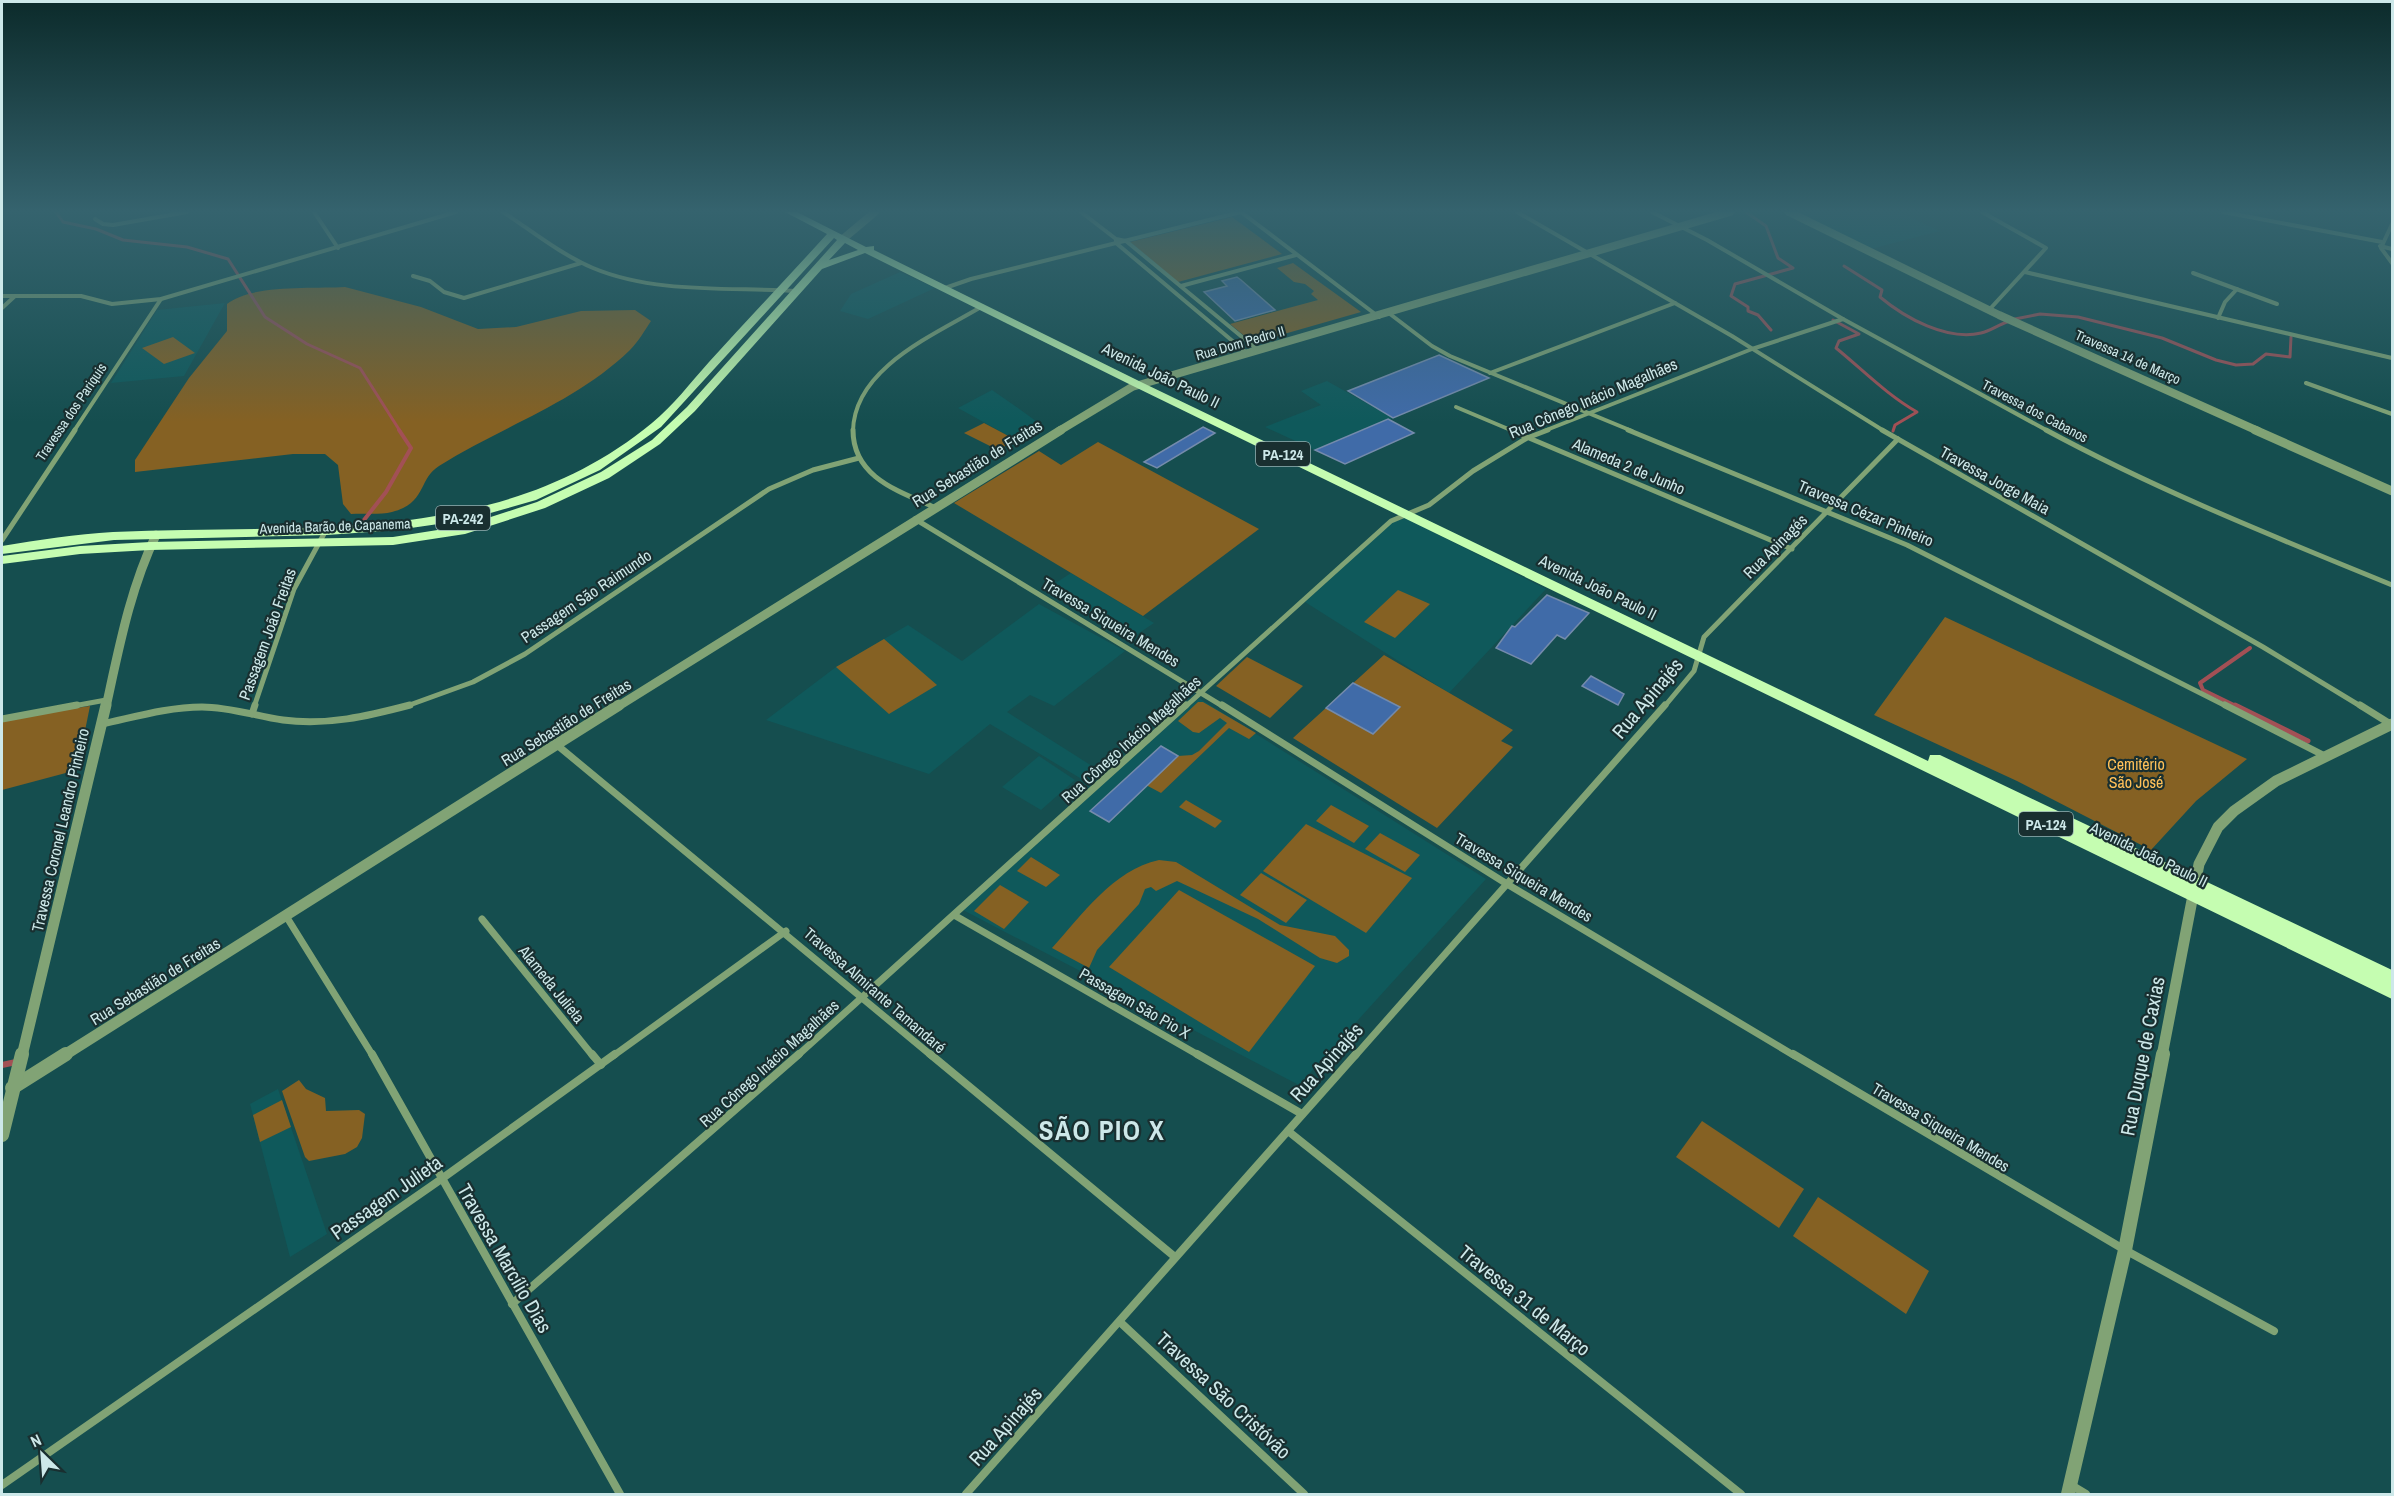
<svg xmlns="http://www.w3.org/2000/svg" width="2394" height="1496" font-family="'Archivo Narrow',sans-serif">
  <rect width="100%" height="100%" fill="#154e4f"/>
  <g fill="#0f595b">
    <path d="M 1795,212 L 1899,212 L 1940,231 L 1871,249 Z"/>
    <path d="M 900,272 L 935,288 L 868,319 L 840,311 L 851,294 Z"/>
    <path d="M 225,303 L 184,376 L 111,383 L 157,310 Z"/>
    <path d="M 1327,381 L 1393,418 L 1315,450 L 1265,427 L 1321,405 L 1301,391 Z"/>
    <path d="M 992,390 L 1018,408 L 1040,424 L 1016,440 L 958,408 Z"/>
    <path d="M 1399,515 L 1546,589 L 1449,693 L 1305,602 Z"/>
    <path d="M 1071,573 L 1154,623 L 1130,639 L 1045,590 Z"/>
    <path d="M 1039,604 L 1125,651 L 1054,706 L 1030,695 L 1007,712 L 1103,773 L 1090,784 L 990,724 L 929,774 L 766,720 L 836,667 L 908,625 L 962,661 Z"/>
    <path d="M 1199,698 L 1486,879 L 1299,1085 L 963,910 Z"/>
    <path d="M 1039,756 L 1075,780 L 1041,810 L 1002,787 Z"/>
    <path d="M 278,1089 L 327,1234 L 290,1257 L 250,1104 Z"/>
  </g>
  <g fill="#856123">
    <path d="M 1232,217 L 1282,254 L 1178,282 L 1130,242 Z"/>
    <path d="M 1293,263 L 1361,312 L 1253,343 L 1230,324 L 1318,300 L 1311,294 L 1314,291 L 1305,284 L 1294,282 L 1277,268 Z"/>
    <path d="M 345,287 L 421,307 L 478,329 L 516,327 L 581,311 L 635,310 L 651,321 C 645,330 638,342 630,350 C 574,404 502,426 439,466 C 418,479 427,503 392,512 C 380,515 364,513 351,514 L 343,504 L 338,465 L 325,454 L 293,454 L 135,472 L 135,460 L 189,378 L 227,331 L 227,304 C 252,284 312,289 345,287 Z"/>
    <path d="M 173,337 L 195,353 L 164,364 L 142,348 Z"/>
    <path d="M 984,423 L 1016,440 L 998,450 L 964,433 Z"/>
    <path d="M 1098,442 L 1259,529 L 1143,616 L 954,503 L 1039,451 L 1061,465 Z"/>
    <path d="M 1398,590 L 1430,604 L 1395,638 L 1364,622 Z"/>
    <path d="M 1945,617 L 2247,759 L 2196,801 L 2151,850 L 2017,781 L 1874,715 Z"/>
    <path d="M 884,639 L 937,685 L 889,714 L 836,667 Z"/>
    <path d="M 1384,655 L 1513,730 L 1501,741 L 1513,747 L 1437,828 L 1293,738 Z"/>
    <path d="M 1247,657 L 1303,686 L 1270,718 L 1216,686 Z"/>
    <path d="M 1198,702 L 1203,702 L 1256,733 L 1249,739 L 1229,728 L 1161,793 L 1146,785 L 1178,756 L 1192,755 L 1199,751 L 1227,723 L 1220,718 L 1199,733 L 1193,732 L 1178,721 Z"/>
    <path d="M 90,706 L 77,770 L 2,790 L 2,719 Z"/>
    <path d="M 1186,800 L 1222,821 L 1215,828 L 1179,807 Z"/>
    <path d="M 1331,805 L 1369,826 L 1354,843 L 1316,821 Z"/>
    <path d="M 1306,824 L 1412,878 L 1366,933 L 1263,871 Z"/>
    <path d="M 1380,833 L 1420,855 L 1405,872 L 1365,849 Z"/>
    <path d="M 1031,857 L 1060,875 L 1046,887 L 1017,871 Z"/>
    <path d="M 1159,860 L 1176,862 L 1280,925 L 1335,936 L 1349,950 L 1349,956 L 1337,963 L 1320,958 L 1258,919 L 1177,881 L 1156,891 L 1151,887 L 1145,889 L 1139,904 L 1097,950 L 1089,968 L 1052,948 C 1082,915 1113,870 1159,860 Z"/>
    <path d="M 1261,873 L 1307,900 L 1286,923 L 1240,895 Z"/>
    <path d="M 1000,885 L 1029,902 L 1004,929 L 974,911 Z"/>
    <path d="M 1179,890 L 1315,966 L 1249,1052 L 1109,967 Z"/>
    <path d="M 299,1080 L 306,1089 L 325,1098 L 326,1111 L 359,1110 L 365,1114 L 362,1138 L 357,1147 L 345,1154 L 309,1161 L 305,1157 L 282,1091 Z"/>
    <path d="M 282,1100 L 291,1127 L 260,1142 L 253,1115 Z"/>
    <path d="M 1702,1121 L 1804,1189 L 1779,1228 L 1676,1157 Z"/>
    <path d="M 1818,1197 L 1929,1271 L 1906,1314 L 1793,1236 Z"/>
  </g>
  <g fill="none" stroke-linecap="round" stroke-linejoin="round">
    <g stroke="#a25055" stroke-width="3">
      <path d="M 56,212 L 63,222 L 96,229 L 123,240 L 187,247 L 228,259 L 265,317 L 307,344 L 360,368 L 400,431"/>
      <path d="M 1746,212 L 1766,226 L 1778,258 L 1793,268 L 1735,284 L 1731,296 L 1748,307 L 1748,311 L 1758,315 L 1771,330"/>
      <path d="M 1844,266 L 1882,290 L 1880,297 C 1905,318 1947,341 1981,333 C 1990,331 1998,325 2007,322"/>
      <path d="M 2015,319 L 2040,314 L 2078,317 L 2162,338 L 2216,360 L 2236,365 L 2253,364 L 2266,354 L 2290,357 L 2291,337"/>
      <path d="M 1833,320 L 1859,334 L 1839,341 L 1836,348 C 1863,370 1887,395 1917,412 L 1895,425 L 1893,431"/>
    </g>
    <g stroke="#a25055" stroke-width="4">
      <path d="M 364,520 L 386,492 L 411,448 L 399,430"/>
      <path d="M 2238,707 L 2203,690 L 2200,683 L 2250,648"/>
    </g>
    <path stroke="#a25055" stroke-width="5" d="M 2235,705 L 2308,741"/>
    <path stroke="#a25055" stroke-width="6" d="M 2,1065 L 16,1062"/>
  </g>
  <g fill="#406ba8" stroke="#748bac" stroke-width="1.5">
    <path d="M 1237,277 L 1241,280 L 1275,310 L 1235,321 L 1204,292 L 1227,286 L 1222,281 Z"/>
    <path d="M 1439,355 L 1489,378 L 1393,418 L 1348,391 Z"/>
    <path d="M 1388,419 L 1414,433 L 1345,464 L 1315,450 Z"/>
    <path d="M 1203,427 L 1215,433 L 1157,468 L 1144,462 Z"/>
    <path d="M 1547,595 L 1589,613 L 1565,639 L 1557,635 L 1531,664 L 1496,648 L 1512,626 L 1515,627 Z"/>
    <path d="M 1591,676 L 1624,694 L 1618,705 L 1582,686 Z"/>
    <path d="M 1353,683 L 1400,707 L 1373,734 L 1326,708 Z"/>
    <path d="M 1161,746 L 1178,756 L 1109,822 L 1090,811 Z"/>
  </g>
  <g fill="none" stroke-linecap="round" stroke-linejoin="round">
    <g stroke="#81a375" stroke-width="4">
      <path d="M 314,212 L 338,248"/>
      <path d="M 503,212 C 532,231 560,254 593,268 C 655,294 731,287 797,291"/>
      <path d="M 1081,212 L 1116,239 L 1126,241 L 1259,351"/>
      <path d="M 1241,212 L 1379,317"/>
      <path d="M 1517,212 L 1732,336 L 1884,431"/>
      <path d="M 1652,212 L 1707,240 L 1843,319 L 2048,431"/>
      <path d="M 1982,212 L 2046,248 L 1989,310"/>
      <path d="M 2223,212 L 2382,242"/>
      <path d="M 95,219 L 103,224 L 113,225 L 187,212"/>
      <path d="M 2392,224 L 2381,248 L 2392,263"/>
      <path d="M 1116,240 L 1116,243 L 1248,354"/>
      <path d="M 2380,246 L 2392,249"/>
      <path d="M 2025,272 L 2392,358"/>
      <path d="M 2193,273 L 2277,304"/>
      <path d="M 413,276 L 430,281 L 444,292 L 464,298 L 581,263"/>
      <path d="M 1181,286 L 1296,255"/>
      <path d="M 945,288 L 971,279 L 1241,212"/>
      <path d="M 2,296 L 81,296 L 112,304 L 161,299 L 456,212"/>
      <path d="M 2,308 L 15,296"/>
      <path d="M 1390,314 L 1432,346 L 1450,356 L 1632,431"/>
      <path d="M 2218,318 L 2225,302 L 2237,289"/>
      <path d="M 1490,373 L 1675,303"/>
      <path d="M 2306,383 L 2392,414"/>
      <path d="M 1456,407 L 1513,431"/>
      <path d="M 74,431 L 161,299"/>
      <path d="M 853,431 C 854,368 934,335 981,307"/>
      <path d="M 1544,431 L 1752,349 L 1843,319"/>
    </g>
    <g stroke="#81a375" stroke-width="5">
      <path d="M 853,430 C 853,477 898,491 934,507"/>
      <path d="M 1510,430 L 1792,549"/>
      <path d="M 1628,430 L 1907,545 L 2228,707"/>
      <path d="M 1882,430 L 2263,647 L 2362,707"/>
      <path d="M 2046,430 C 2157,490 2275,537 2392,585"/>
      <path d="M 915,519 L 1224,707"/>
      <path d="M 2,540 L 75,430"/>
      <path d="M 68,707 L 106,700"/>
      <path d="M 254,707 L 294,589 L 325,532"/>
      <path d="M 404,707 L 473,682 L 525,654 L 769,489 L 813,470 L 859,458"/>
      <path d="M 1185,707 L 1391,521 L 1429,505 L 1473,471 L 1527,438 L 1548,430"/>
      <path d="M 1664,707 L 1694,671 L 1704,637 L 1898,439"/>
    </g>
    <g stroke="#81a375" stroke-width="7">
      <path d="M 1222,705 L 1507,884 L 1795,1056"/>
      <path d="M 2225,705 L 2325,756"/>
      <path d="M 2360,705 L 2392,725"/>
      <path d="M 252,714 L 255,705"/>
      <path d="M 2,719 L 77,705"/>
      <path d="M 102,724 C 135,717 168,707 202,707 C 229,707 256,716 283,720 C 327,726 368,716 410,705"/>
      <path d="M 557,745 L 932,1056"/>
      <path d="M 954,915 L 1200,1056"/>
      <path d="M 286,916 L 373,1056"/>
      <path d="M 482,919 L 593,1056"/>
      <path d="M 613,1056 L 786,931"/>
      <path d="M 797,1056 L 1186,705"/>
      <path d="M 1355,1056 L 1665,705"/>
    </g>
    <g stroke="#81a375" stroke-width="8">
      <path d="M 372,1054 L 620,1494"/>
      <path d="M 592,1054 L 601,1065"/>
      <path d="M 930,1054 L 1175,1257"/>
      <path d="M 1197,1054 L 1302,1114"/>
      <path d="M 1793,1054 L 2125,1250 L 2274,1331"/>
      <path d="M 1288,1131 L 1741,1494"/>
      <path d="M 512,1304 L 799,1054"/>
      <path d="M 1120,1322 L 1304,1494"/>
      <path d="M 2,1485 L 440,1180 L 615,1054"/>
      <path d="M 2071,1485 L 2086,1494"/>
      <path d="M 966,1494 L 1356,1054"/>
    </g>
    <g stroke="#81a375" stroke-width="8">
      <path d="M 1789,212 L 1999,315 L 2258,431"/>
      <path d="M 844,238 L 875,212"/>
      <path d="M 1059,431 L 1132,387 L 1730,212"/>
    </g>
    <g stroke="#81a375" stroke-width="9">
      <path d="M 2255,430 L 2392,491"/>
      <path d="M 106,707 C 119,648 130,589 156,535"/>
      <path d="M 617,707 L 1061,430"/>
    </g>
    <g stroke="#81a375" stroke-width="11">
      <path d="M 22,1056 L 106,705"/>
      <path d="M 63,1056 L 619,705"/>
      <path d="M 2162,1056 L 2199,864 L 2218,827 L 2234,811 L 2276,781 L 2392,724"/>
    </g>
    <g stroke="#81a375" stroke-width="14">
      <path d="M 12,1088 L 66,1054"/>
      <path d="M 2,1135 L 22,1054"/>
      <path d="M 2068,1494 L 2125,1250 L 2163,1054"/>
    </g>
    <path fill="#c5fdb1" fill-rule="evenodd" d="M 785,212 L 797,212 L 866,247 L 874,246 L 874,250 L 1141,382 L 1928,761 L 1930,755 L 1940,755 L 2392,970 L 2392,999 L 1133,386 L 865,253 L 822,269 L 695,411 L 660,444 L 609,478 L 545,508 L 465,534 L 393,545 L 150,550 L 80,554 L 2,564 L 2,556 L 80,546 L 150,542 L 393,537 L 463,526 L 537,502 L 601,472 L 652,440 L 687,407 L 837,240 L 834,238 L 661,427 L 600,470 L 536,500 L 466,520 L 397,530 L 327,535 L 114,540 L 2,554 L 2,546 C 39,540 76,534 113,532 C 299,523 498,550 652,423 C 673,406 691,382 709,362 C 748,319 788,277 827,234 ZM 845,243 L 858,250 L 829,260 Z"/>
  </g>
  <linearGradient id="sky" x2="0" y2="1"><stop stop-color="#0c2b2b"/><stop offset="0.5" stop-color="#35636e"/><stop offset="1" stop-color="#35636e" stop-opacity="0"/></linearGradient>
  <rect width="2394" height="422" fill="url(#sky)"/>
  <g text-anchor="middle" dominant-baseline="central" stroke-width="4.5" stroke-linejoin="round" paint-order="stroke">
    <g font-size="14" fill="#cde8e9" stroke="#192f30">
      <text transform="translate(1240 343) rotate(-16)">Rua Dom Pedro II</text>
      <text transform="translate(2128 357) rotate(24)">Travessa 14 de Março</text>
      <text transform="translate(2035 411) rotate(28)">Travessa dos Cabanos</text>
      <text transform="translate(71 412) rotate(-56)">Travessa dos Pariquis</text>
      <text transform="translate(335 526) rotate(-2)">Avenida Barão de Capanema</text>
    </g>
    <g fill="#192f30" stroke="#97b0b2" stroke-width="1.5">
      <rect x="1256" y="442" width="54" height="24" rx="4.5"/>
      <rect x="436" y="506" width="54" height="24" rx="4.5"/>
      <rect x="2019" y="812" width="54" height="24" rx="4.5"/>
    </g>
    <g font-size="15" font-weight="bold" fill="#cde8e9">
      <text x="1283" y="454">PA-124</text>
      <text x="463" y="518">PA-242</text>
      <text x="2046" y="824">PA-124</text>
    </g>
    <g font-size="16" fill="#cde8e9" stroke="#192f30">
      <text transform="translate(1161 375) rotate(26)">Avenida João Paulo II</text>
      <text transform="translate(1593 398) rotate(-23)">Rua Cônego Inácio Magalhães</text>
      <text transform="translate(977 463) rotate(-32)">Rua Sebastião de Freitas</text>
      <text transform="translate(1629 466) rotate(23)">Alameda 2 de Junho</text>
      <text transform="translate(1995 480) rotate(29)">Travessa Jorge Maia</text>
      <text transform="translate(1866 513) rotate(23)">Travessa Cézar Pinheiro</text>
      <text transform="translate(1775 546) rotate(-45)">Rua Apinagés</text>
      <text transform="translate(1598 587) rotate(26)">Avenida João Paulo II</text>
      <text transform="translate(586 596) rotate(-34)">Passagem São Raimundo</text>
      <text transform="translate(1111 622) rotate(31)">Travessa Siqueira Mendes</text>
      <text transform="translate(267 634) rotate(-70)">Passagem João Freitas</text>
      <text transform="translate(566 722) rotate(-32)">Rua Sebastião de Freitas</text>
      <text transform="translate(1131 739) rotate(-42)">Rua Cônego Inácio Magalhães</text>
      <text transform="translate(60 830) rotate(-77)">Travessa Coronel Leandro Pinheiro</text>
      <text transform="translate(2149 854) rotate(26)">Avenida João Paulo II</text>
      <text transform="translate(1524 877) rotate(31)">Travessa Siqueira Mendes</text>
      <text transform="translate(155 981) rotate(-32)">Rua Sebastião de Freitas</text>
      <text transform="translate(552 984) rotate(51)">Alameda Julieta</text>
      <text transform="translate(875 990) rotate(41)">Travessa Almirante Tamandaré</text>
      <text transform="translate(1135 1003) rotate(30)">Passagem São Pio X</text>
      <text transform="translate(769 1063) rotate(-42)">Rua Cônego Inácio Magalhães</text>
      <text transform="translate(1941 1127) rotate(31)">Travessa Siqueira Mendes</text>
    </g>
    <g font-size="16" fill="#ffc159" stroke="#192f30">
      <text x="2136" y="764">Cemitério<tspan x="2136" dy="18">São José</tspan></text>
    </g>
    <g font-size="20" fill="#cde8e9" stroke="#192f30">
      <text transform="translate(1647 698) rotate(-50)">Rua Apinajés</text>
      <text transform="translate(2142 1056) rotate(-79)">Rua Duque de Caxias</text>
      <text transform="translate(1326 1062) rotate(-48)">Rua Apinajés</text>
      <text transform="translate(386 1197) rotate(-35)">Passagem Julieta</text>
      <text transform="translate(505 1258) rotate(60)">Travessa Marcílio Dias</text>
      <text transform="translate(1525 1300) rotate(39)">Travessa 31 de Março</text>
      <text transform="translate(1224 1395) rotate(43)">Travessa São Cristóvão</text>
      <text transform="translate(1005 1426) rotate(-48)">Rua Apinajés</text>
    </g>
    <g font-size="27" font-weight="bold" letter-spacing="1.5" fill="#cde8e9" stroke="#192f30">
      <text x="1102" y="1130">SÃO PIO X</text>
    </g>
  </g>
  <rect width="2394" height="1496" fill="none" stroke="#cde8e9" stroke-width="6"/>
  <g transform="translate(42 1454) rotate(335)" stroke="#192f30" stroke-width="4.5" paint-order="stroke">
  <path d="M0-4.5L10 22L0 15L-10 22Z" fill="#cde8e9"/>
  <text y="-9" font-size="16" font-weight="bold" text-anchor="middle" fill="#cde8e9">N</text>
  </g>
</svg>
